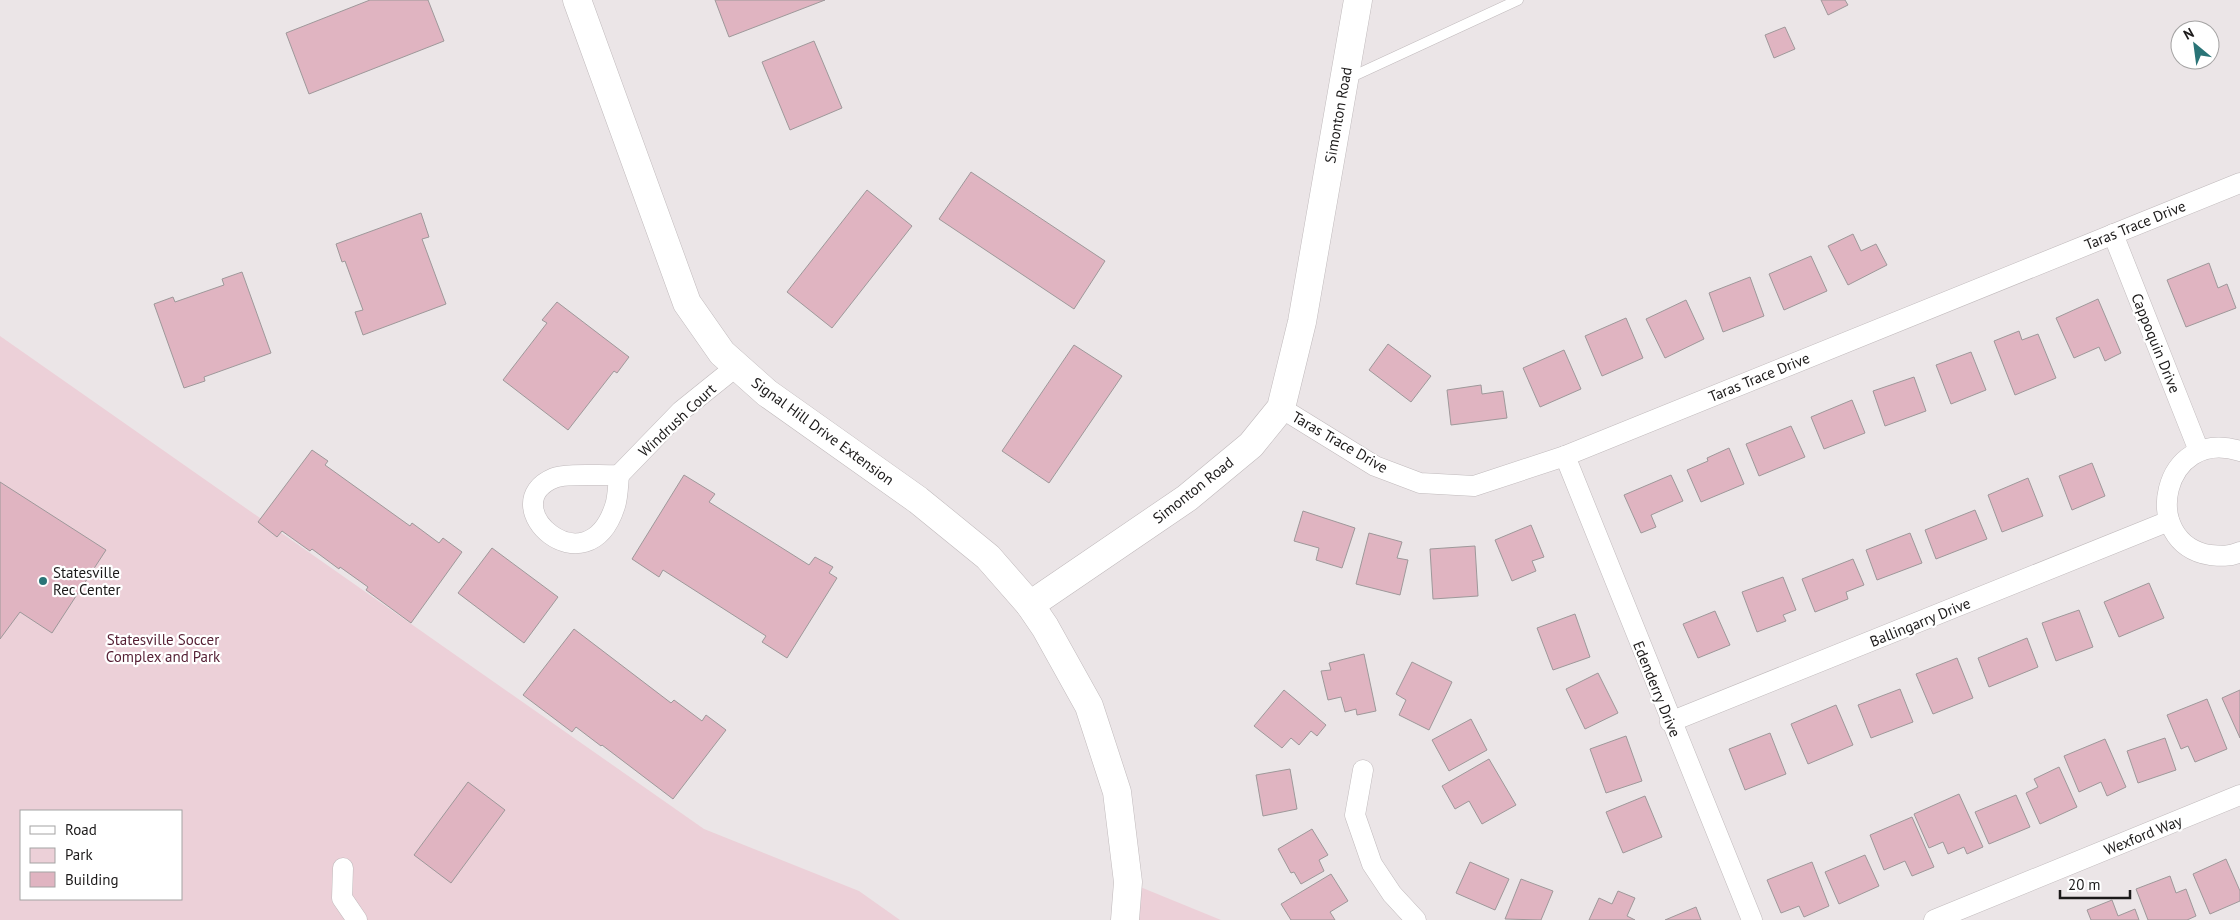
<svg xmlns="http://www.w3.org/2000/svg" width="2240" height="920" font-family="'PT Sans',sans-serif">
  <rect width="100%" height="100%" fill="#ebe5e7"/>
  <g fill="#ecd0d8" fill-rule="evenodd">
    <path d="M 0,336 L 704,829 L 859,891 L 900,920 L 0,920 ZM 21,811 L 181,811 L 181,899 L 21,899 Z"/>
    <path d="M 1128,882 L 1221,920 L 1123,920 Z"/>
  </g>
  <g fill="#e0b4c1" stroke="#9e989a">
    <path d="M 370,0 L 428,0 L 444,41 L 309,94 L 286,33 Z"/>
    <path d="M 715,0 L 825,0 L 729,37 Z"/>
    <path d="M 1821,0 L 1845,0 L 1848,5 L 1828,15 Z"/>
    <path d="M 1785,27 L 1795,49 L 1774,58 L 1765,35 Z"/>
    <path d="M 814,41 L 842,108 L 790,130 L 762,62 Z"/>
    <path d="M 971,172 L 1105,261 L 1074,309 L 939,219 Z"/>
    <path d="M 867,190 L 912,226 L 832,328 L 787,292 Z"/>
    <path d="M 421,213 L 429,237 L 422,239 L 446,304 L 363,335 L 355,312 L 363,310 L 345,261 L 342,262 L 336,244 Z"/>
    <path d="M 1853,234 L 1861,251 L 1876,244 L 1887,265 L 1848,285 L 1828,246 Z"/>
    <path d="M 1811,256 L 1827,291 L 1784,310 L 1769,274 Z"/>
    <path d="M 2209,263 L 2218,288 L 2227,284 L 2236,308 L 2186,327 L 2167,280 Z"/>
    <path d="M 242,272 L 271,353 L 204,377 L 205,381 L 184,388 L 154,304 L 173,297 L 175,302 L 224,285 L 222,279 Z"/>
    <path d="M 1750,277 L 1764,316 L 1723,332 L 1709,293 Z"/>
    <path d="M 2098,299 L 2121,353 L 2105,361 L 2099,347 L 2074,358 L 2056,318 Z"/>
    <path d="M 1686,300 L 1704,339 L 1665,358 L 1646,319 Z"/>
    <path d="M 557,302 L 629,357 L 617,373 L 614,371 L 568,430 L 503,380 L 547,323 L 542,320 Z"/>
    <path d="M 1626,318 L 1643,358 L 1602,376 L 1585,336 Z"/>
    <path d="M 2019,331 L 2022,340 L 2038,334 L 2056,378 L 2015,395 L 1994,341 Z"/>
    <path d="M 1388,344 L 1431,376 L 1411,402 L 1369,370 Z"/>
    <path d="M 1074,345 L 1122,376 L 1049,483 L 1002,451 Z"/>
    <path d="M 1564,350 L 1581,389 L 1540,407 L 1523,368 Z"/>
    <path d="M 1971,352 L 1986,390 L 1951,404 L 1936,365 Z"/>
    <path d="M 1914,377 L 1926,411 L 1885,426 L 1873,391 Z"/>
    <path d="M 1481,385 L 1482,394 L 1503,391 L 1507,418 L 1451,425 L 1447,390 Z"/>
    <path d="M 1852,400 L 1865,433 L 1824,449 L 1811,417 Z"/>
    <path d="M 1791,426 L 1805,457 L 1759,476 L 1746,444 Z"/>
    <path d="M 1729,448 L 1744,484 L 1701,502 L 1687,470 L 1708,461 L 1707,458 Z"/>
    <path d="M 312,450 L 328,461 L 325,465 L 410,526 L 412,523 L 439,543 L 443,538 L 462,552 L 411,623 L 366,590 L 368,587 L 340,567 L 339,569 L 312,549 L 310,551 L 282,531 L 277,537 L 258,522 Z"/>
    <path d="M 2092,463 L 2105,496 L 2072,510 L 2059,476 Z"/>
    <path d="M 684,475 L 715,494 L 709,502 L 809,565 L 815,557 L 833,567 L 829,573 L 837,578 L 787,658 L 762,642 L 766,636 L 663,570 L 659,577 L 632,559 Z"/>
    <path d="M 1671,475 L 1683,501 L 1651,515 L 1656,527 L 1641,533 L 1624,495 Z"/>
    <path d="M 2028,478 L 2043,516 L 2002,532 L 1988,495 Z"/>
    <path d="M 0,482 L 106,550 L 52,633 L 20,612 L 0,639 Z"/>
    <path d="M 1975,510 L 1987,539 L 1936,559 L 1925,530 Z"/>
    <path d="M 1303,511 L 1355,528 L 1342,568 L 1316,560 L 1319,548 L 1294,541 Z"/>
    <path d="M 1531,525 L 1544,557 L 1532,561 L 1536,571 L 1512,581 L 1495,540 Z"/>
    <path d="M 1369,533 L 1402,542 L 1397,558 L 1408,560 L 1400,595 L 1356,584 Z"/>
    <path d="M 1910,533 L 1922,563 L 1877,580 L 1866,550 Z"/>
    <path d="M 1475,546 L 1478,596 L 1433,599 L 1430,549 Z"/>
    <path d="M 492,548 L 558,597 L 524,643 L 458,593 Z"/>
    <path d="M 1853,559 L 1864,585 L 1846,592 L 1848,599 L 1815,612 L 1802,579 Z"/>
    <path d="M 1783,577 L 1796,610 L 1783,615 L 1786,621 L 1757,632 L 1742,592 Z"/>
    <path d="M 2149,583 L 2164,618 L 2119,637 L 2104,602 Z"/>
    <path d="M 2079,610 L 2093,647 L 2056,661 L 2042,623 Z"/>
    <path d="M 1715,611 L 1730,645 L 1698,658 L 1683,624 Z"/>
    <path d="M 1575,614 L 1590,657 L 1553,670 L 1537,628 Z"/>
    <path d="M 574,629 L 671,703 L 674,700 L 702,721 L 706,715 L 726,730 L 673,799 L 602,745 L 601,746 L 576,727 L 572,732 L 523,695 Z"/>
    <path d="M 2027,638 L 2038,667 L 1989,687 L 1978,658 Z"/>
    <path d="M 1364,654 L 1376,711 L 1357,715 L 1356,709 L 1345,712 L 1341,697 L 1328,700 L 1321,671 L 1331,670 L 1329,663 Z"/>
    <path d="M 1957,658 L 1973,698 L 1933,714 L 1916,674 Z"/>
    <path d="M 1412,662 L 1452,682 L 1429,730 L 1399,715 L 1406,700 L 1396,694 Z"/>
    <path d="M 1598,673 L 1618,713 L 1585,729 L 1566,689 Z"/>
    <path d="M 1900,689 L 1913,722 L 1871,738 L 1858,705 Z"/>
    <path d="M 1284,690 L 1326,725 L 1317,736 L 1311,731 L 1299,745 L 1291,738 L 1282,748 L 1254,726 Z"/>
    <path d="M 2240,690 L 2240,738 L 2222,698 Z"/>
    <path d="M 2207,699 L 2227,749 L 2195,762 L 2188,746 L 2181,749 L 2167,715 Z"/>
    <path d="M 1836,705 L 1853,745 L 1808,764 L 1791,724 Z"/>
    <path d="M 1471,719 L 1487,750 L 1449,771 L 1432,740 Z"/>
    <path d="M 1770,733 L 1786,774 L 1745,790 L 1729,749 Z"/>
    <path d="M 1626,736 L 1642,781 L 1606,793 L 1590,749 Z"/>
    <path d="M 2165,738 L 2176,770 L 2138,783 L 2127,751 Z"/>
    <path d="M 2105,739 L 2126,787 L 2107,796 L 2101,782 L 2079,792 L 2064,756 Z"/>
    <path d="M 1489,759 L 1516,805 L 1482,824 L 1469,801 L 1455,809 L 1442,786 Z"/>
    <path d="M 2059,767 L 2077,807 L 2040,824 L 2026,793 L 2038,787 L 2034,779 Z"/>
    <path d="M 1290,769 L 1297,809 L 1263,816 L 1256,775 Z"/>
    <path d="M 468,782 L 505,810 L 451,883 L 414,855 Z"/>
    <path d="M 1959,794 L 1983,847 L 1967,854 L 1964,847 L 1948,854 L 1943,842 L 1929,848 L 1914,814 Z"/>
    <path d="M 2016,795 L 2030,827 L 1989,844 L 1975,812 Z"/>
    <path d="M 1645,796 L 1662,837 L 1623,853 L 1606,812 Z"/>
    <path d="M 1912,817 L 1934,867 L 1912,876 L 1905,861 L 1884,870 L 1870,835 Z"/>
    <path d="M 1312,829 L 1328,855 L 1319,860 L 1324,871 L 1301,884 L 1294,872 L 1291,873 L 1278,849 Z"/>
    <path d="M 1865,855 L 1879,886 L 1839,904 L 1825,872 Z"/>
    <path d="M 2226,859 L 2240,891 L 2240,901 L 2210,914 L 2193,874 Z"/>
    <path d="M 1470,862 L 1509,879 L 1495,910 L 1456,893 Z"/>
    <path d="M 1812,862 L 1829,906 L 1804,917 L 1799,906 L 1781,913 L 1767,880 Z"/>
    <path d="M 1331,874 L 1348,901 L 1330,912 L 1335,920 L 1291,920 L 1281,904 Z"/>
    <path d="M 2170,876 L 2176,893 L 2186,889 L 2196,916 L 2187,920 L 2148,920 L 2136,889 Z"/>
    <path d="M 1521,879 L 1553,891 L 1541,920 L 1505,919 Z"/>
    <path d="M 1618,891 L 1635,898 L 1627,916 L 1635,920 L 1589,920 L 1599,898 L 1612,904 Z"/>
    <path d="M 2112,900 L 2118,916 L 2135,909 L 2139,920 L 2091,920 L 2087,910 Z"/>
    <path d="M 1696,907 L 1701,920 L 1665,920 Z"/>
  </g>
  <g fill="none" stroke-linecap="round" stroke-linejoin="round">
    <g stroke="#c0babc" stroke-width="11">
      <path id="lane" d="M 1347,79 L 1518,0"/>
    </g>
    <g stroke="#c0babc" stroke-width="21">
      <g id="street">
        <path d="M 2113,234 L 2199,451"/>
        <path d="M 1281,408 L 1375,466 L 1420,483 L 1474,486 L 1565,456 L 2240,183"/>
        <path d="M 2240,451 C 2162,426 2138,543 2210,555 C 2220,556 2230,557 2240,552"/>
        <path d="M 1565,456 L 1752,920"/>
        <path d="M 619,475 C 618,485 618,497 615,506 C 587,593 491,504 554,478 C 566,473 604,476 619,475 Z"/>
        <path d="M 619,475 L 681,411 L 737,366"/>
        <path d="M 1670,722 L 2169,521"/>
        <path d="M 1363,770 L 1355,815 L 1372,864 L 1392,894 L 1416,920"/>
        <path d="M 343,868 L 342,898 L 357,920"/>
        <path d="M 1934,920 L 2240,795"/>
      </g>
    </g>
    <g stroke="#c0babc" stroke-width="29">
      <g id="secondary">
        <path d="M 577,0 L 687,303 L 722,353 L 767,393 L 918,500 L 988,557 L 1030,605 L 1045,627 L 1089,706 L 1117,792 L 1128,882 L 1125,920"/>
        <path d="M 1030,605 L 1187,498 L 1251,445 L 1281,408 L 1302,322 L 1358,0"/>
      </g>
    </g>
    <use href="#lane" stroke="#fff" stroke-width="10"/>
    <use href="#street" stroke="#fff" stroke-width="20"/>
    <use href="#secondary" stroke="#fff" stroke-width="28"/>
  </g>
  <circle fill="#2a7477" stroke="#fff" stroke-width="2" cx="43" cy="581" r="5"/>
  <g text-anchor="middle" dominant-baseline="central" stroke-width="4.5" stroke-linejoin="round" paint-order="stroke">
    <g font-size="15" fill="#1c1a1a" stroke="#fff">
      <text transform="translate(1338 115) rotate(-80)">Simonton Road</text>
      <text transform="translate(2135 225) rotate(-22)">Taras Trace Drive</text>
      <text transform="translate(2156 343) rotate(68)">Cappoquin Drive</text>
      <text transform="translate(1759 377) rotate(-22)">Taras Trace Drive</text>
      <text transform="translate(677 420) rotate(-43)">Windrush Court</text>
      <text transform="translate(823 431) rotate(36)">Signal Hill Drive Extension</text>
      <text transform="translate(1340 442) rotate(30)">Taras Trace Drive</text>
      <text transform="translate(1193 490) rotate(-38)">Simonton Road</text>
      <text transform="translate(1920 622) rotate(-22)">Ballingarry Drive</text>
      <text transform="translate(1657 689) rotate(68)">Edenderry Drive</text>
      <text transform="translate(2143 835) rotate(-22)">Wexford Way</text>
    </g>
    <g font-size="15" fill="#1c1a1a" stroke="#fff" text-anchor="start">
      <text x="53" y="572">Statesville<tspan x="53" dy="17">Rec Center</tspan></text>
    </g>
    <g font-size="15" fill="#541e33" stroke="#fff">
      <text x="163" y="639">Statesville Soccer<tspan x="163" dy="17">Complex and Park</tspan></text>
    </g>
  </g>
  <rect x="20" y="810" width="162" height="90" fill="#ffffff" stroke="#a4a3a3"/>
  <rect x="30" y="826" width="25" height="8" fill="#ffffff" stroke="#a4a3a3"/>
  <text x="65" y="835" font-size="15" fill="#1c1a1a">Road</text>
  <rect x="30" y="848" width="25" height="15" fill="#ecd0d8" stroke="#a4a3a3"/>
  <text x="65" y="860" font-size="15" fill="#1c1a1a">Park</text>
  <rect x="30" y="872" width="25" height="15" fill="#e0b4c1" stroke="#a4a3a3"/>
  <text x="65" y="885" font-size="15" fill="#1c1a1a">Building</text>
  <g transform="translate(2195 45) rotate(331)"><circle r="24" fill="#ffffff" stroke="#a4a3a3"/>
  <path d="M0-4L9 19L0 12L-9 19Z" fill="#2a7477"/>
  <text y="-8" font-size="14" font-weight="bold" text-anchor="middle" fill="#1c1a1a">N</text>
  </g>
  <path d="M2060 890v8h70v-8" fill="none" stroke="#1c1a1a" stroke-width="2.5"/>
  <text x="2068" y="890" font-size="15" fill="#1c1a1a" stroke="#ffffff" stroke-width="4" paint-order="stroke">20 m</text>
</svg>
